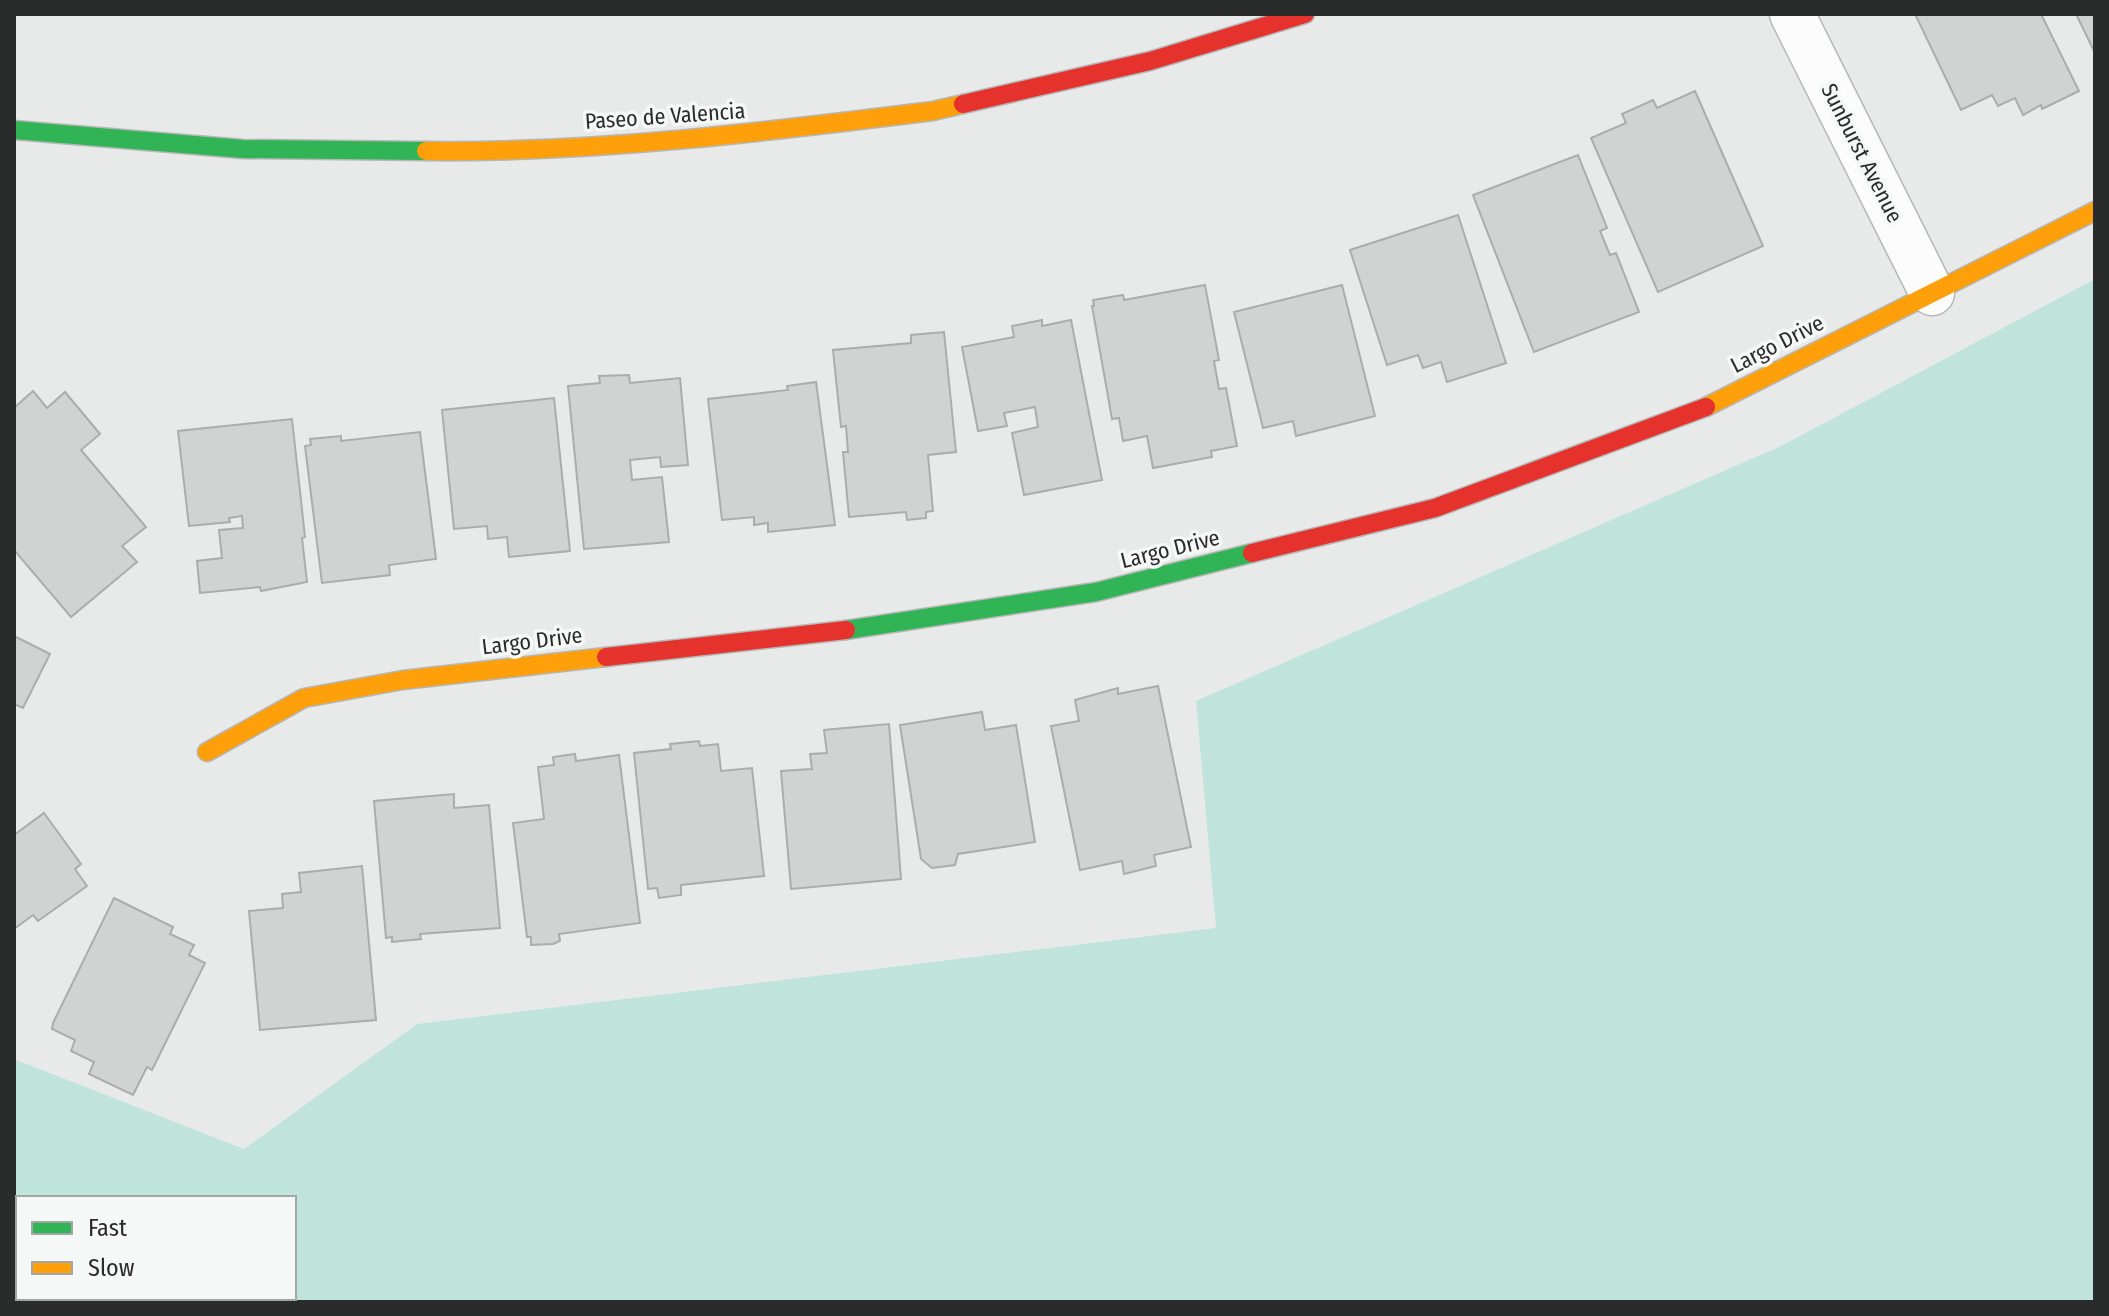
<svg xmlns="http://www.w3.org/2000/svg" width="2109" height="1316" font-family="'Fira Sans Condensed',sans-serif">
  <rect width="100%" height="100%" fill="#e8eae9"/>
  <path fill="#c0e4dc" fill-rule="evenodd" d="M 2095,279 L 2095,1302 L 14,1302 L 14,1059 L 244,1149 L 417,1024 L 1216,928 L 1196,701 L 1781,446 ZM 18,1198 L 294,1198 L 294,1298 L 18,1298 Z"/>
  <g fill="#d1d3d2" stroke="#abadac" stroke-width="2">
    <path d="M 1915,14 L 2041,14 L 2079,91 L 2042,109 L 2041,105 L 2023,115 L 2015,98 L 1998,106 L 1992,95 L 1961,110 Z"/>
    <path d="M 2076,14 L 2095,14 L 2095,53 Z"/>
    <path d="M 1695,91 L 1763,246 L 1658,292 L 1591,138 L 1626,123 L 1622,114 L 1653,100 L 1657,108 Z"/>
    <path d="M 1578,155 L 1607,228 L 1600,231 L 1610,255 L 1616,253 L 1639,312 L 1534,352 L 1473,195 Z"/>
    <path d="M 1458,215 L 1506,363 L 1447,382 L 1441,362 L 1423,368 L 1418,355 L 1387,365 L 1350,250 Z"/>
    <path d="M 1205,285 L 1219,360 L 1214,361 L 1219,389 L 1226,388 L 1237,446 L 1211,451 L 1212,457 L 1153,468 L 1147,436 L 1123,441 L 1119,418 L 1112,419 L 1092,306 L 1094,306 L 1093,300 L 1123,295 L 1124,300 Z"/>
    <path d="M 1342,285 L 1375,416 L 1296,436 L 1293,421 L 1263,428 L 1234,312 Z"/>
    <path d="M 1042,320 L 1042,326 L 1071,320 L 1102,480 L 1024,495 L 1012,433 L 1038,427 L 1035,407 L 1004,413 L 1007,426 L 978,431 L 962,347 L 1014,337 L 1012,326 Z"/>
    <path d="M 944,332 L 956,452 L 928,455 L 933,511 L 926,512 L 926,518 L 907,520 L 906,512 L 849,517 L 843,452 L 848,452 L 846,426 L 841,427 L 833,350 L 911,343 L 911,335 Z"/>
    <path d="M 629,375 L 630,383 L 680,378 L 688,465 L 661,467 L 660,457 L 630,460 L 632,480 L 662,477 L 669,542 L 584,549 L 568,386 L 600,383 L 599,376 Z"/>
    <path d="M 816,382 L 835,525 L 768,532 L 768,523 L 754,525 L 754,517 L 722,520 L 708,399 L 788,390 L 787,386 Z"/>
    <path d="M 33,391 L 47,408 L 65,392 L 100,434 L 81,450 L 146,527 L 122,546 L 137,562 L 71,617 L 14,550 L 14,408 Z"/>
    <path d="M 554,398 L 570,551 L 509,557 L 507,537 L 488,539 L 487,526 L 454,529 L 442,410 Z"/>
    <path d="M 292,419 L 305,537 L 302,538 L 307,582 L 261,591 L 260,587 L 200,593 L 197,561 L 222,558 L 219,530 L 243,528 L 242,516 L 229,518 L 230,522 L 189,526 L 178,431 Z"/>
    <path d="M 420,432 L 436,559 L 389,565 L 390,575 L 322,583 L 305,446 L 311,445 L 310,439 L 341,436 L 341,441 Z"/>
    <path d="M 14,636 L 50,654 L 23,708 L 14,704 Z"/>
    <path d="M 1158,686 L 1191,847 L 1154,855 L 1156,866 L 1124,874 L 1122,861 L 1080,870 L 1051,726 L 1079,721 L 1075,700 L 1118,688 L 1118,694 Z"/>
    <path d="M 982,712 L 985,730 L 1016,725 L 1035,842 L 958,854 L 955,865 L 932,868 L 921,859 L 900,725 Z"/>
    <path d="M 889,724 L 901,879 L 791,889 L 781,771 L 812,769 L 810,754 L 827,753 L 824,730 Z"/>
    <path d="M 699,741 L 700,746 L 718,744 L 721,771 L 752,768 L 764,876 L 681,885 L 681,895 L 659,898 L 657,888 L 648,889 L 634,753 L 671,749 L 670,744 Z"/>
    <path d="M 575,754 L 576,761 L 619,755 L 640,923 L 559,934 L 560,941 L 553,944 L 531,945 L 531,937 L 527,937 L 513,823 L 544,819 L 538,767 L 554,765 L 553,757 Z"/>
    <path d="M 454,794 L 454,808 L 489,805 L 500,928 L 420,934 L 421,939 L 392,942 L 392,937 L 386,938 L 374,801 Z"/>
    <path d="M 44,813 L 81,864 L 75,869 L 87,886 L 38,921 L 33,915 L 14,929 L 14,835 Z"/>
    <path d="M 362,866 L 376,1020 L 260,1030 L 249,911 L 283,908 L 282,894 L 301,892 L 299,873 Z"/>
    <path d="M 114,898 L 173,927 L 170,934 L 194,945 L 189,955 L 205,963 L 152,1070 L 147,1067 L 133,1095 L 89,1074 L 94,1062 L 71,1051 L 75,1040 L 52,1029 L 53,1023 Z"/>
  </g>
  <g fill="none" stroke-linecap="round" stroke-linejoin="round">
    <g stroke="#b6b7b7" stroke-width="47">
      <path id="street" d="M 1792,14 L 1932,293"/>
    </g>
    <g stroke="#b6b7b7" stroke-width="21">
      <g id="fast">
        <path d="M 14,130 L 243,149 L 426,151"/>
        <path d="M 846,630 L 1096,592 L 1252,553"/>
      </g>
    </g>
    <g stroke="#b6b7b7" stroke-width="21">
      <g id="slow">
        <path d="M 426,151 C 595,153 765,132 933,111 L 963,104"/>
        <path d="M 1706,407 L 2095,211"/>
        <path d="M 207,752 L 304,698 L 403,680 L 606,657"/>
      </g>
    </g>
    <g stroke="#b6b7b7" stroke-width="21">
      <g id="jam">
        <path d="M 963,104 L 1150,61 L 1305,14"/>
        <path d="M 1252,553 L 1435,508 L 1706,407"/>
        <path d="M 606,657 L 846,630"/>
      </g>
    </g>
    <use href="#street" stroke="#fcfcfc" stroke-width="44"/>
    <use href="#fast" stroke="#30b455" stroke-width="18"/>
    <use href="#slow" stroke="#ff9f0a" stroke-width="18"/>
    <use href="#jam" stroke="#e5322d" stroke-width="18"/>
  </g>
  <g text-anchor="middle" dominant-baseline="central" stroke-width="7" stroke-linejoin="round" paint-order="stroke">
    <g font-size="22" fill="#2a2c2b" stroke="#f4f8f7">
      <text transform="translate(665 116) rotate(-4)">Paseo de Valencia</text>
      <text transform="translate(1862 153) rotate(63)">Sunburst Avenue</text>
      <text transform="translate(1777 344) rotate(-27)">Largo Drive</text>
      <text transform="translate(1170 549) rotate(-14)">Largo Drive</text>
      <text transform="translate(532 641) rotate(-7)">Largo Drive</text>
    </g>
  </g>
  <rect width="2109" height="1316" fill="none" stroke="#2a2c2b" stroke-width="32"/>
  <rect x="16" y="1196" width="280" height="104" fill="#f4f8f7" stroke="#a3a6a5" stroke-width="2"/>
  <rect x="32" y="1222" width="40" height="12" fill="#30b455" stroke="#a3a6a5" stroke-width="2"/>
  <text x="88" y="1236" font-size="24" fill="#2a2c2b">Fast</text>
  <rect x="32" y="1262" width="40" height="12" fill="#ff9f0a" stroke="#a3a6a5" stroke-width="2"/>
  <text x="88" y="1276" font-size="24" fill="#2a2c2b">Slow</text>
</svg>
